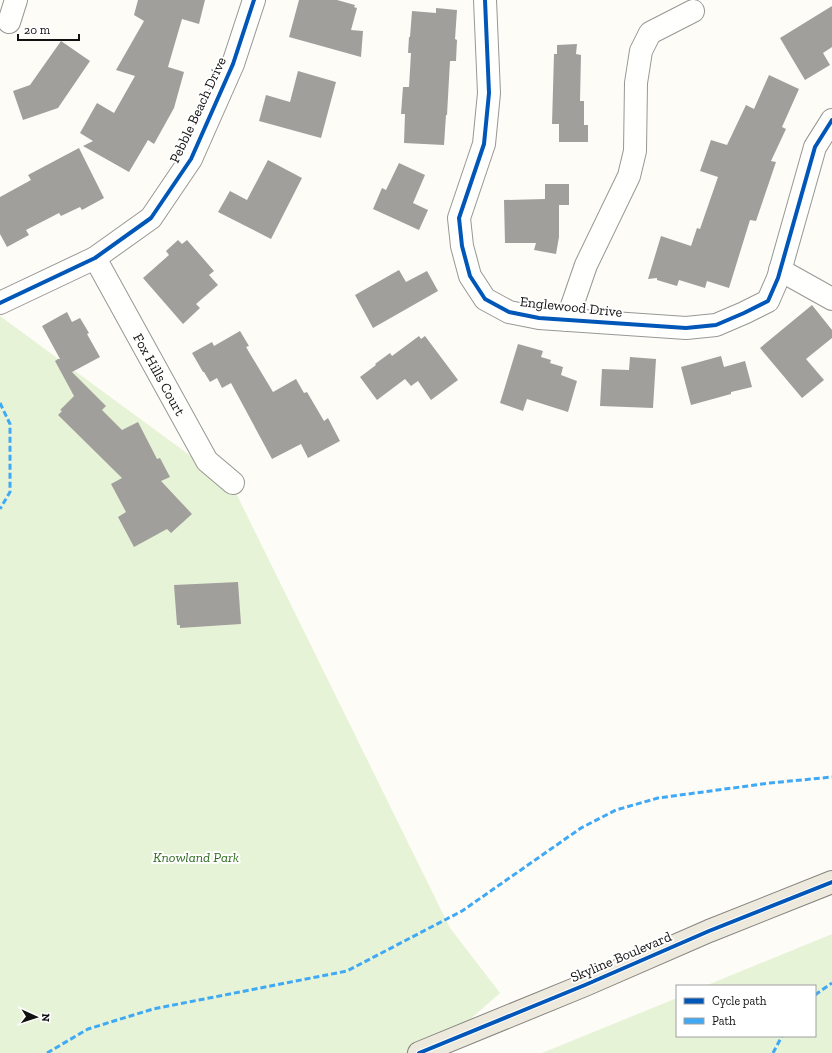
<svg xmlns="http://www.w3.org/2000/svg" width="832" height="1053" font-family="'Zilla Slab',serif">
  <rect width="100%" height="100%" fill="#fdfcf7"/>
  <g fill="#e7f3d7">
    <path d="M 0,316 L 233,487 L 450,928 L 500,993 L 432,1053 L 0,1053 Z"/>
    <path d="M 832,934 L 832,1053 L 542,1053 L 677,998 L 677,1036 L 815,1036 L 815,986 L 705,986 Z"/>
  </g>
  <g fill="#a19f9c">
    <path d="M 138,0 L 205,0 L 199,24 L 182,19 L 168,67 L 184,72 L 174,108 L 154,144 L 148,140 L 129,172 L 83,146 L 93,141 L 80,133 L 97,103 L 114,113 L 135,76 L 116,70 L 144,21 L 134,15 Z"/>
    <path d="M 299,0 L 337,0 L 355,5 L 354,7 L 357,8 L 351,30 L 363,31 L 361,57 L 289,37 Z"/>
    <path d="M 832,6 L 832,47 L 823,53 L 830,65 L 805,80 L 780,38 Z"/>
    <path d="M 436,8 L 457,10 L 455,39 L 457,40 L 456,61 L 450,61 L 447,115 L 446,115 L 444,145 L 404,143 L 405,114 L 401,114 L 403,87 L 409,87 L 411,53 L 408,53 L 409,37 L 410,37 L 412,11 L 436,13 Z"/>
    <path d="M 61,41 L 90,61 L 58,108 L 23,120 L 13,91 L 30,85 Z"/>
    <path d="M 577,44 L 576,54 L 581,55 L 580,101 L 584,101 L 584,125 L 588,125 L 588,142 L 559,142 L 559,124 L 552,124 L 554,54 L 557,54 L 557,45 Z"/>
    <path d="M 298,71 L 336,82 L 321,138 L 259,121 L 266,95 L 290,102 Z"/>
    <path d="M 769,75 L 799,89 L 782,127 L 786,129 L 771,161 L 776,162 L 756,221 L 750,220 L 729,288 L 707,281 L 705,288 L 679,280 L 677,286 L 657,280 L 657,278 L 648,279 L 661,236 L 691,246 L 697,228 L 700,229 L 718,177 L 700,171 L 711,140 L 727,145 L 746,105 L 754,109 Z"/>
    <path d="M 79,148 L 104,198 L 82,210 L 80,207 L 61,216 L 59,213 L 26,230 L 29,235 L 7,247 L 0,234 L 0,197 L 31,180 L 28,175 Z"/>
    <path d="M 268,160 L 302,178 L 271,239 L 218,212 L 230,191 L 247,200 Z"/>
    <path d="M 399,163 L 425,175 L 413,203 L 428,210 L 419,230 L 373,209 L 382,188 L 386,190 Z"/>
    <path d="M 545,184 L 569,184 L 569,205 L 559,205 L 559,237 L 556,254 L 534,250 L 536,243 L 505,243 L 504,200 L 545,199 Z"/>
    <path d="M 178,240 L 182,244 L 187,240 L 214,271 L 209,275 L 218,285 L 196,304 L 200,308 L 183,324 L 143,278 L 169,255 L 166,251 Z"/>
    <path d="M 399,270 L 406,282 L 427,271 L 438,291 L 373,328 L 355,295 Z"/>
    <path d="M 812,305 L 832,330 L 832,338 L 806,359 L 824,380 L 802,398 L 760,348 Z"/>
    <path d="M 67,312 L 72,322 L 80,318 L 89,333 L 87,334 L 100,357 L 72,372 L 106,406 L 102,410 L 122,430 L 138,422 L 157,459 L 160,458 L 170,477 L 161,481 L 192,514 L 171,533 L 167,529 L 134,547 L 118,517 L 126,512 L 111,484 L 122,478 L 58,415 L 62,411 L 60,410 L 74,396 L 55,361 L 58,359 L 60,359 L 42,326 Z"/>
    <path d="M 240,331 L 249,346 L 246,347 L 273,392 L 296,379 L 304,393 L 307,392 L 324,421 L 328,418 L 340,441 L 308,458 L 301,444 L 272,459 L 231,383 L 222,388 L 217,378 L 210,382 L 204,372 L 203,372 L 192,353 L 212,342 L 214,346 Z"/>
    <path d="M 419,336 L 421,339 L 425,336 L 458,380 L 431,400 L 418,381 L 411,386 L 405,379 L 377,400 L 360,377 L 376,365 L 375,364 L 390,353 L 392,356 Z"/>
    <path d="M 518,344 L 543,351 L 541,357 L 551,360 L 550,363 L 563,367 L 561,375 L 577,381 L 568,412 L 527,399 L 523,411 L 500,403 Z"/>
    <path d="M 721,356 L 724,367 L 745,361 L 752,387 L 731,392 L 731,394 L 691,405 L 681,367 Z"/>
    <path d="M 630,357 L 656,359 L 653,408 L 600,406 L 602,369 L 629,370 Z"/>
    <path d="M 238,582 L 241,624 L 180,628 L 180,625 L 177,625 L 174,585 Z"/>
  </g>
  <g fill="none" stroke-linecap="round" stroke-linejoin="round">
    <g stroke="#979795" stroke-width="24">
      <g id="minor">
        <path d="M 485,0 L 489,93 L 484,144 L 459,218 L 462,246 L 470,276 L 485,299 L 509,312 L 539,318 L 686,328 L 716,325 L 744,313 L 768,301 L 778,278 L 815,147 L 832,120"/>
        <path d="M 9,22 L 16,0"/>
        <path id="s1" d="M 95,258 L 207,461 L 233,483"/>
        <path d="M 780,270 L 832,299"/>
        <path d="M 0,303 L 95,258 L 151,218 L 191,159 L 233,64 L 254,0"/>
        <path d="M 567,320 L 586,265 L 629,176 L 635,151 L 636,83 L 641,51 L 650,33 L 693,11"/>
      </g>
    </g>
    <g stroke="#858482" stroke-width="24">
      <path id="major" d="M 419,1053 L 585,985 L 709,931 L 832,882"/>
    </g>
    <use href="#minor" stroke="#fffffe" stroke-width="22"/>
    <use href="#major" stroke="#ede9dc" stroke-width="22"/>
    <g stroke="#3fa9f5" stroke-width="3" stroke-dasharray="6 3" stroke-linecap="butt">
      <path d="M 0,403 L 10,424 L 10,492 L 0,509"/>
      <path d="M 815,995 L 832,983"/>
      <path d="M 47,1053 L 88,1029 L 153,1009 L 347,971 L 462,911 L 581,828 L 616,810 L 658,798 L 770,783 L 832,777"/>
      <path d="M 773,1053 L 782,1036"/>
    </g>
    <g stroke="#fff" stroke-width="6">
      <g id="cycleway">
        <path d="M 485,0 L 489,93 L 484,144 L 459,218 L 462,246 L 470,276 L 485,299 L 509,312 L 539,318 L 686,328 L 716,325 L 744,313 L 768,301 L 778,278 L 815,147 L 832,120"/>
        <path d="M 0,303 L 95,258 L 151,218 L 191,159 L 233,64 L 254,0"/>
        <path d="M 419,1053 L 585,985 L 709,931 L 832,882"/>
      </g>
    </g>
    <use href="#cycleway" stroke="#0057b8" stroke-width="4"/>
  </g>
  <g text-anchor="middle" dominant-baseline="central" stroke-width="4" stroke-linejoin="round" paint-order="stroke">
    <g font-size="14" fill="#111" stroke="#fff">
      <text transform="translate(198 110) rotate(-65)">Pebble Beach Drive</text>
      <text transform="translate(571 307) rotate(6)">Englewood Drive</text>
      <text stroke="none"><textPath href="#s1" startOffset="133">Fox Hills Court</textPath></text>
      <text transform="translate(621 957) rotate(-23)">Skyline Boulevard</text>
    </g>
    <g font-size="14" font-style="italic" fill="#2f6b1f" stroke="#fff">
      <text x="196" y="857">Knowland Park</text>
    </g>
  </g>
  <rect x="676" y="985" width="140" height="52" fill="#ffffff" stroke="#a0a0a0"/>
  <rect x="684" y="998" width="20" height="6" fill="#0057b8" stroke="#a0a0a0"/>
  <text x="712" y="1005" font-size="12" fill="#111111">Cycle path</text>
  <rect x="684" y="1018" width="20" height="6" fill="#3fa9f5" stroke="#a0a0a0"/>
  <text x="712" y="1025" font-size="12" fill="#111111">Path</text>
  <g transform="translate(36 1017) rotate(93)" stroke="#ffffff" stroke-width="3" paint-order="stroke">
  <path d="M0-3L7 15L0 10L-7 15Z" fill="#111111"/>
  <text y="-6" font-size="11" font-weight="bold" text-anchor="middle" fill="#111111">N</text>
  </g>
  <path d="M18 34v6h61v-6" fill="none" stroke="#111111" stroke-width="2"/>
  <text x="24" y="34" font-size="12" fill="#111111" stroke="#ffffff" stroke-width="3" paint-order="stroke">20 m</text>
</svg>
